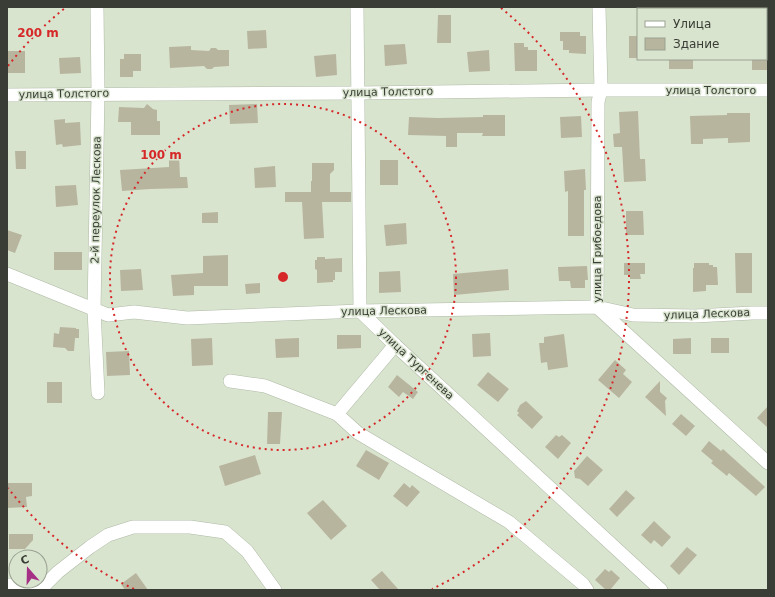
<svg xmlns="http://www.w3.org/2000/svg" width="775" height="597" font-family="'DejaVu Sans',sans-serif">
  <rect width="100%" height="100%" fill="#d9e4cf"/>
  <g fill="#b8b59f">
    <path d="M 438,15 L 451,15 L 451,43 L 437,43 Z"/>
    <path d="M 266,30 L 267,48 L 248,49 L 247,31 Z"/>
    <path d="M 560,32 L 580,32 L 580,36 L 586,36 L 586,54 L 569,53 L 569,50 L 563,50 L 563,41 L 560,41 Z"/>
    <rect x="629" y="36" width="9" height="22"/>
    <path d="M 514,43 L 524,43 L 524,47 L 528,47 L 528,50 L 537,50 L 537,71 L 515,71 Z"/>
    <path d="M 405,44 L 407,64 L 385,66 L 384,45 Z"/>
    <path d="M 191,46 L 191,50 L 209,51 L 211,48 L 216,48 L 218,50 L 229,50 L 229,66 L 214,67 L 212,69 L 207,69 L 204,66 L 170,68 L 169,47 Z"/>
    <path d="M 489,50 L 490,71 L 469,72 L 467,52 Z"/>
    <rect x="7" y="51" width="18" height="22"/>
    <path d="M 124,54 L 141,54 L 141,71 L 133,71 L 133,77 L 120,77 L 120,59 L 124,59 Z"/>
    <path d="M 336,54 L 337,75 L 316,77 L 314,56 Z"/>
    <path d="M 80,57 L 81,73 L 60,74 L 59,58 Z"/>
    <rect x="669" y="59" width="24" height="10"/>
    <rect x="752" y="59" width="16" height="11"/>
    <path d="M 147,104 L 153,109 L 157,110 L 157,121 L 160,121 L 160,135 L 131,135 L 131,122 L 118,122 L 119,107 L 144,108 Z"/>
    <path d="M 257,104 L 258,123 L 230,124 L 229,105 Z"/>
    <path d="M 638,111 L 640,159 L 645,159 L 646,181 L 624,182 L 622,147 L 614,147 L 613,134 L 620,133 L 619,112 Z"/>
    <path d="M 727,113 L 750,113 L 750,142 L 728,143 L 728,138 L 703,139 L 703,144 L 691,144 L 690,116 L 727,115 Z"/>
    <path d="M 483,115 L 505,115 L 505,136 L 482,136 L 483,133 L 457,133 L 457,147 L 446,147 L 446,136 L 408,135 L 409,117 L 438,118 L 483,117 Z"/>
    <path d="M 581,116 L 582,137 L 561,138 L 560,117 Z"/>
    <path d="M 65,119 L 65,123 L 80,122 L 81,145 L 63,147 L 62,144 L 56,145 L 54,120 Z"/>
    <path d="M 15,151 L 26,151 L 26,169 L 16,169 Z"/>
    <path d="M 169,155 L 179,155 L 180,177 L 187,177 L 188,188 L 150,189 L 122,191 L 120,170 L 169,167 Z"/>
    <rect x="380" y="160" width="18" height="25"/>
    <path d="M 312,163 L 334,163 L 334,170 L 330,174 L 330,192 L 351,192 L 351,202 L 322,202 L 324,238 L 304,239 L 302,202 L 285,202 L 285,192 L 311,192 L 311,181 L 312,181 Z"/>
    <path d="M 275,166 L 276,187 L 255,188 L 254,168 Z"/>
    <path d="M 585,169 L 586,190 L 584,190 L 584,236 L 568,236 L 568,191 L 565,192 L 564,171 Z"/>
    <path d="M 76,185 L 78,205 L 56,207 L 55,186 Z"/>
    <path d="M 626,211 L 643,211 L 644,235 L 626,235 Z"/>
    <path d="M 218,212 L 218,223 L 202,223 L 202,213 Z"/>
    <path d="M 406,223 L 407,244 L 386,246 L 384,225 Z"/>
    <path d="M 7,230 L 22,235 L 15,253 L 7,250 Z"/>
    <rect x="54" y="252" width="28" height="18"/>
    <path d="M 735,253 L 752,253 L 752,293 L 736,293 Z"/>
    <path d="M 228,255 L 228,286 L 194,286 L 194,295 L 173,296 L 171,275 L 203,273 L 203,256 Z"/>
    <path d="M 317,257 L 325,257 L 325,259 L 342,258 L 342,272 L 335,272 L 335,280 L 333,280 L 333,282 L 317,283 L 317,270 L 315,269 L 315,260 L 317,260 Z"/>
    <path d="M 624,263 L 645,263 L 645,274 L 640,274 L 641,279 L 630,279 L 630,275 L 624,275 Z"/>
    <path d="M 694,263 L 709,263 L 709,265 L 713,265 L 713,267 L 717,267 L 718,285 L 706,285 L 706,291 L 693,292 L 693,268 L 694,268 Z"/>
    <path d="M 587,266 L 588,280 L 585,280 L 585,288 L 571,288 L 570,281 L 559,281 L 558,267 Z"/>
    <path d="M 141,269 L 143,290 L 121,291 L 120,270 Z"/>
    <path d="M 508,269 L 509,290 L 454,295 L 453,274 Z"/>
    <path d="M 400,271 L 401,292 L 379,293 L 379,272 Z"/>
    <path d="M 260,283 L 260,293 L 246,294 L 245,284 Z"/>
    <path d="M 60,327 L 76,328 L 76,329 L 79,329 L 79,338 L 75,338 L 74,351 L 68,351 L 65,348 L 53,347 L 54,333 L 59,334 Z"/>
    <path d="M 490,333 L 491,356 L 473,357 L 472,334 Z"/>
    <path d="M 564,334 L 568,367 L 548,370 L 547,362 L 541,363 L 539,343 L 544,343 L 544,337 Z"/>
    <path d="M 337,335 L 361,335 L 361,348 L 337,349 Z"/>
    <path d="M 212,338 L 213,365 L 192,366 L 191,339 Z"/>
    <path d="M 299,338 L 299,357 L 276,358 L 275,339 Z"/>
    <path d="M 691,338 L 691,354 L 673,354 L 673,339 Z"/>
    <rect x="711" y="338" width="18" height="15"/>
    <path d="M 129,351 L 130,375 L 107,376 L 106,352 Z"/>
    <path d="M 615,360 L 626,370 L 623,374 L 632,382 L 619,398 L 598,380 Z"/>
    <path d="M 488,372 L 509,389 L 498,402 L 477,385 Z"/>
    <path d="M 397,375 L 418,392 L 413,399 L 403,392 L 399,397 L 388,387 Z"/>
    <path d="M 660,381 L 660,392 L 667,398 L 665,401 L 666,416 L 645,397 Z"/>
    <rect x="47" y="382" width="15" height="21"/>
    <path d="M 526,401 L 543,417 L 532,429 L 517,415 L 519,413 L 517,411 L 520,405 Z"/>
    <path d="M 768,406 L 768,428 L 757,418 Z"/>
    <path d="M 268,412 L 282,412 L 280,444 L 267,444 Z"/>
    <path d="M 681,414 L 695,426 L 686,436 L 672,424 Z"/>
    <path d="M 556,435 L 559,437 L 562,435 L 571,443 L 558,459 L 545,447 Z"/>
    <path d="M 709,441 L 721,451 L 723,449 L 765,487 L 756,496 L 729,473 L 727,476 L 711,463 L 713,461 L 701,451 Z"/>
    <path d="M 366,450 L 389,463 L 379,480 L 356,466 Z"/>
    <path d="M 255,455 L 261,474 L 225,486 L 219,466 Z"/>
    <path d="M 587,456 L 603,470 L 588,486 L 580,479 L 575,478 L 574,471 Z"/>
    <path d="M 7,483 L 32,483 L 32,496 L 26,497 L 27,507 L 7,508 Z"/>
    <path d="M 404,483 L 410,488 L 412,485 L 420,492 L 407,507 L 393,496 Z"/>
    <path d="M 626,490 L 635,498 L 617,517 L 609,509 Z"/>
    <path d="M 323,500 L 347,526 L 331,540 L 307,513 Z"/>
    <path d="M 654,521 L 671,537 L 662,547 L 654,540 L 651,544 L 641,535 Z"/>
    <path d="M 9,534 L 33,534 L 33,540 L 25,549 L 9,549 Z"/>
    <path d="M 687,547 L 697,555 L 679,575 L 670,566 Z"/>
    <path d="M 605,569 L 609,572 L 611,570 L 620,578 L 610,590 L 606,590 L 595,580 Z"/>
    <path d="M 382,571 L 399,590 L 380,590 L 371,580 Z"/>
    <path d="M 136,573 L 148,590 L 125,590 L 121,584 Z"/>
  </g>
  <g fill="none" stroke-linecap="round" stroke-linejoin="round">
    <g stroke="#afbaa6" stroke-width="14">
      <g id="minor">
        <path d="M 97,7 L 98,94 L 94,310 L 98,393"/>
        <path d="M 357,7 L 360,311 L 395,345 L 661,590"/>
        <path d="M 599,7 L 601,90 L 598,102 L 597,307 L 768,463"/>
        <path d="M 7,95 L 358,93 L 601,90 L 768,90"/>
        <path d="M 7,274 L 108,315 L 134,312 L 187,318 L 360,311 L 597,307 L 633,315 L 695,316 L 752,313 L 768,313"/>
        <path d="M 230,381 L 265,386 L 337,414 L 358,433 L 509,522 L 583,584 L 587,590"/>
        <path d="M 337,414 L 395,345"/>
        <path d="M 7,585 L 45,585"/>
        <path d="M 45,585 L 58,572 L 90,547 L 108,535 L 133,527 L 190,527 L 225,532 L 247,551 L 275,590"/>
      </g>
    </g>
    <use href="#minor" stroke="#fff" stroke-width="13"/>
  </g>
  <g fill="none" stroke="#d62828" stroke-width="2" stroke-dasharray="2 4">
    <circle cx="283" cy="277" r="173"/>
    <path d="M134 589A346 346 0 0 1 8 488M8 66A346 346 0 0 1 65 8M501 8A346 346 0 0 1 432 589"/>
  </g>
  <g text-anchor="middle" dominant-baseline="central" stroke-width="3" stroke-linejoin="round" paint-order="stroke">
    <g font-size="11" fill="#393d35" stroke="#d9e4cf">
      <text x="711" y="90">улица Толстого</text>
      <text transform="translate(388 92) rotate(-1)">улица Толстого</text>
      <text transform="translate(64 94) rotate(-1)">улица Толстого</text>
      <text transform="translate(96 200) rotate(-89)">2-й переулок Лескова</text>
      <text transform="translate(597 249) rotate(-90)">улица Грибоедова</text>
      <text transform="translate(384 311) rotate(-1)">улица Лескова</text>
      <text transform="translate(707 314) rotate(-2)">улица Лескова</text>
      <text transform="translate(416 364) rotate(43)">улица Тургенева</text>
    </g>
  </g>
  <circle cx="283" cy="277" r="6" fill="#d62828" stroke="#d9e4cf" stroke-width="2"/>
  <g font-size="12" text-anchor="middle" font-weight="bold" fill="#d62828" stroke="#d9e4cf" stroke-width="3" stroke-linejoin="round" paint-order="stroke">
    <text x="38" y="37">200 m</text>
    <text x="161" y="159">100 m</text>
  </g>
  <rect width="775" height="597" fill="none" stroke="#393d35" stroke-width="16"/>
  <rect x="637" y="8" width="130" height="52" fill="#d9e4cf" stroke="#99a191"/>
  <rect x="645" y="21" width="20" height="6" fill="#ffffff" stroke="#99a191"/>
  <text x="673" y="28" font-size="12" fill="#393d35">Улица</text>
  <rect x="645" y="38" width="20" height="12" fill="#b8b59f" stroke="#99a191"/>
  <text x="673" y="48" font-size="12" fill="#393d35">Здание</text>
  <g transform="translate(28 569) rotate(340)"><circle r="19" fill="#d9e4cf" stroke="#99a191"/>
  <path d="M0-3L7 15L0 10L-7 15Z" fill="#a62f86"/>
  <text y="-6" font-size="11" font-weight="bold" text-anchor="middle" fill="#393d35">С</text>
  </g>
</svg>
